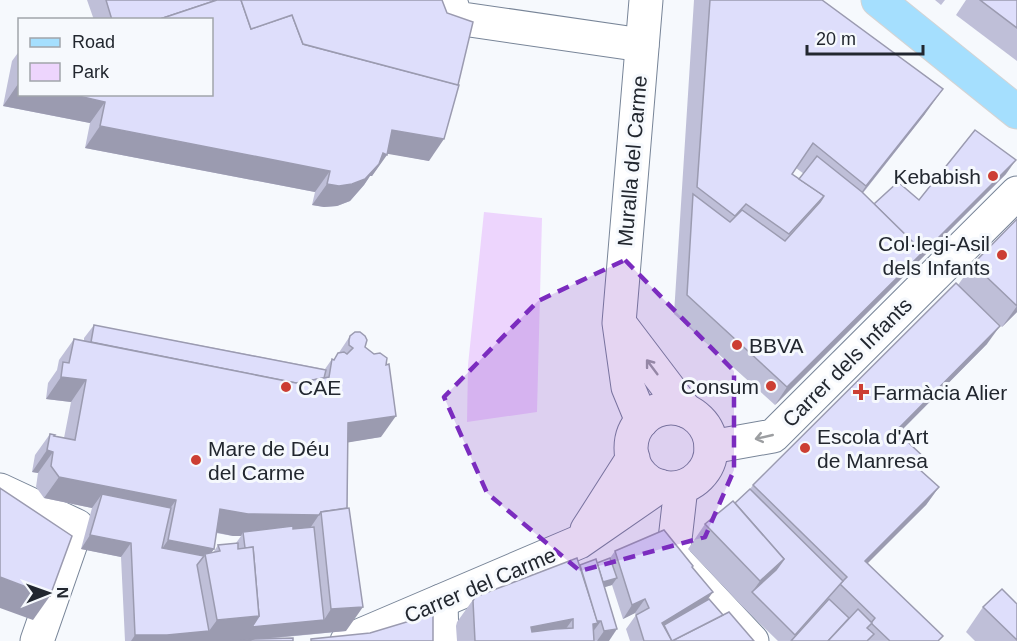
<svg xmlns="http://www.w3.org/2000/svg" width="1017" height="641" font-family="Helvetica,sans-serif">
  <rect width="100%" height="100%" fill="#f6f9fd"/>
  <path fill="#edd5fd" d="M 484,212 L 542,218 L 537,412 L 467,422 L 468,365 Z"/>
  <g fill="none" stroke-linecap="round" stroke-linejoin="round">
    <g stroke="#788598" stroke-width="35">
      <g id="minor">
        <path d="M 450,0 L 456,18 L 642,45"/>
        <path d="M 620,324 L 686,411"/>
        <circle cx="671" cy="448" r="40"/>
        <path d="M 642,421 L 628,387 L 619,323 L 646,0"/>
        <path d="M 711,447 L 773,436 L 1017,193"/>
        <path d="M 681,487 L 673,557 L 752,641"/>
        <path d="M 0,490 L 77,526 L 37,641"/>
        <path d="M 587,530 L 633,458"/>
        <path d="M 441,601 L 442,641"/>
        <path d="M 347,641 L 579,542 L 660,486"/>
      </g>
    </g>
    <g stroke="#d3d4d5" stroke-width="35">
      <path id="major" d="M 878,0 L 1017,112"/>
    </g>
    <use href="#minor" stroke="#fff" stroke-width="33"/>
    <use href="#major" stroke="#a5dffe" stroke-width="33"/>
  </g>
  <g fill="#bfbfd8" fill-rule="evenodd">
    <path d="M 87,0 L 442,0 L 429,161 L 387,153 L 372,176 L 370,176 L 364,185 L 350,201 L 337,206 L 324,207 L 312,205 L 315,192 L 85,148 L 90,123 L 3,106 L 12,61 L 20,50 L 20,94 L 212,94 L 212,20 L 94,20 Z"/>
    <path d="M 694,0 L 822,0 L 925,114 L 863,193 L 874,204 L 919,200 L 1006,174 L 775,405 L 674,314 ZM 796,168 L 804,174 L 799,179 L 792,174 Z"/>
    <path d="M 935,0 L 945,0 L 941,5 Z"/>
    <path d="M 966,0 L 1017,0 L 1017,61 L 956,15 Z"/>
    <path d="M 1017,219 L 1017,312 L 1002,327 L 984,310 L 987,344 L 899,433 L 921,471 L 939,487 L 926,505 L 867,563 L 939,641 L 778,641 L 742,606 L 688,549 L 705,524 L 735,503 L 750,489 L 753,485 L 958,285 L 973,264 Z"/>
    <path d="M 94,325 L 325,369 L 332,359 L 334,360 L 350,336 L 365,347 L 381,437 L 348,442 L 346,631 L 265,639 L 293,641 L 125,641 L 121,557 L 81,549 L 92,508 L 44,498 L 36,487 L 38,473 L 32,472 L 35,455 L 50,434 L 54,436 L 64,438 L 71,402 L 46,399 L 48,383 L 57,370 L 59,360 L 74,339 L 84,341 L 84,338 ZM 216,533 L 233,536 L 241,536 L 236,543 L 218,545 L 213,553 L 211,553 L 214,549 Z"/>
    <path d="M 615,551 L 692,567 L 709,599 L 723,615 L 754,641 L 630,641 L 626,629 L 636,615 L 635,613 L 623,619 L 612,585 L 604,587 L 609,641 L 457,641 L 456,626 L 457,622 L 475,597 L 580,565 L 597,563 L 610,558 Z"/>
    <path d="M 1017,604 L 1017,641 L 975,641 L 966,632 L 983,607 Z"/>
  </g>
  <g fill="#9b9bb0">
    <path d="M 18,84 L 20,84 L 20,94 L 70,94 L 105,102 L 90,123 L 3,106 Z"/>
    <path d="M 943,89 L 925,114 L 849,210 L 866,186 Z"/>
    <path d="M 100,126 L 330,171 L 315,192 L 85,148 Z"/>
    <path d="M 392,130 L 444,139 L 429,161 L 377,152 Z"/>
    <path d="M 383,153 L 387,155 L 372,176 L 370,176 L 364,185 L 350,201 L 337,206 L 324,207 L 312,205 L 327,184 Z"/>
    <path d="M 1016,160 L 1006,174 L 910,270 L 920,256 Z"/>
    <path d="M 923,252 L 910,270 L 775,405 L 787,387 Z"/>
    <path d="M 1017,306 L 1017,312 L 1002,327 Z"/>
    <path d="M 1000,326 L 987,344 L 883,449 L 896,431 Z"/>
    <path d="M 61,377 L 86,380 L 71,402 L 46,399 Z"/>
    <path d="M 396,416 L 381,437 L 333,445 L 348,423 Z"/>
    <path d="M 47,450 L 53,452 L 38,473 L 32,472 Z"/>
    <path d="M 59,477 L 176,500 L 161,522 L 102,494 L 92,508 L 44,498 Z"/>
    <path d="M 939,487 L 926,505 L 852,579 L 865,561 Z"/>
    <path d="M 220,509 L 319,515 L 304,537 L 243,532 L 241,536 L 233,536 L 205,530 Z"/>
    <path d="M 90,535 L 131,543 L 121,557 L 81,549 Z"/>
    <path d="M 168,540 L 214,549 L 206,560 L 205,554 L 194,569 L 153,562 Z"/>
    <path d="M 784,559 L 767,584 L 752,592 L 760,581 Z"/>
    <path d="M 0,577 L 50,596 L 33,620 L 0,608 Z"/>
    <path d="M 617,578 L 612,585 L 592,591 L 597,583 Z"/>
    <path d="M 713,592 L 703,606 L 665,629 L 662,623 Z"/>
    <path d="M 645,599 L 635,613 L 623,619 L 632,605 Z"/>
    <path d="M 363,607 L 346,631 L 239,641 L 131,641 L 135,635 L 209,631 L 217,620 L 259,616 L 324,620 L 331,609 Z"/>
    <path d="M 573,619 L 557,641 L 521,641 L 531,627 Z"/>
    <path d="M 601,621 L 592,633 L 591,623 Z"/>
    <path d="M 617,629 L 609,641 L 597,641 L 604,631 Z"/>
  </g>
  <g fill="#dedefb" stroke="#9b9bb0" stroke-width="1.5" fill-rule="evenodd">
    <path d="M 106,0 L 217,0 L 157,20 L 112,20 Z"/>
    <path d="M 217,0 L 241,0 L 251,29 L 292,15 L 303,44 L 459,85 L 444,139 L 392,130 L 387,155 L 383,153 L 379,164 L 365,179 L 352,184 L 339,186 L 327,184 L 330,171 L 100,126 L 105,102 L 70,94 L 212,94 L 212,20 L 157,20 Z"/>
    <path d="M 241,0 L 442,0 L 447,13 L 473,22 L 458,85 L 303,44 L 292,15 L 251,29 Z"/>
    <path d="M 710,0 L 822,0 L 943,89 L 866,186 L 813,143 L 792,174 L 824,196 L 789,234 L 746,204 L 735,216 L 697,187 Z"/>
    <path d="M 980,0 L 1017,0 L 1017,28 Z"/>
    <path d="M 975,130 L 1016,160 L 920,256 L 923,252 L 874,204 L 898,182 L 919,200 Z"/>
    <path d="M 817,156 L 862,192 L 923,252 L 787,387 L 687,295 L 693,194 L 730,222 L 742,210 L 785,241 L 820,202 L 824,196 L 799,179 Z"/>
    <path d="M 1017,219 L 1017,306 L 973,264 Z"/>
    <path d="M 956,283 L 1000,326 L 896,431 L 928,461 L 919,469 L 939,487 L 865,561 L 943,636 L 938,641 L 890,641 L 871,623 L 875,618 L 840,584 L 847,577 L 753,485 Z"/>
    <path d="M 94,325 L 326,370 L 324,378 L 296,383 L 91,342 Z"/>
    <path d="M 355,332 L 360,332 L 365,336 L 367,340 L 365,347 L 374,354 L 380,353 L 387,358 L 386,365 L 389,364 L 396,416 L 348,423 L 347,508 L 321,512 L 319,515 L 248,514 L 220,509 L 214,549 L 168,540 L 176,500 L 59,477 L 51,466 L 53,452 L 47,450 L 50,434 L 55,435 L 54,436 L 75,440 L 86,380 L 61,377 L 63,362 L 69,363 L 74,339 L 296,383 L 329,377 L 332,359 L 334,360 L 338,353 L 344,352 L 347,354 L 353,348 L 349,345 L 349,340 L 350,336 Z"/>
    <path d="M 0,488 L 72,536 L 50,596 L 0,577 Z"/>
    <path d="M 750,489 L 843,581 L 795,635 L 752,592 L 776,570 L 784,559 L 735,503 Z"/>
    <path d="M 102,494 L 171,508 L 162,548 L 204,556 L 197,565 L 209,631 L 167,635 L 135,635 L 131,543 L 90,535 Z"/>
    <path d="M 733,501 L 784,559 L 760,581 L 705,524 Z"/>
    <path d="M 349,508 L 363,607 L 331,609 L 321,512 Z"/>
    <path d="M 293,526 L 293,529 L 314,527 L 324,620 L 252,627 L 259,616 L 253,547 L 245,548 L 243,532 Z"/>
    <path d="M 664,530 L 693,566 L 692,567 L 713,592 L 662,623 L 672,641 L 729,612 L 754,641 L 644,641 L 636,615 L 649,608 L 645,599 L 632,605 L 615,551 Z"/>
    <path d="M 238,543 L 238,549 L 253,547 L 259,616 L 217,620 L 205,554 L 220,551 L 218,545 Z"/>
    <path d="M 577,558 L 598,623 L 593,624 L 594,641 L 475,641 L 473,601 L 475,597 ZM 573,619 L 573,628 L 555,629 L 532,632 L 531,627 Z"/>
    <path d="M 610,558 L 617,578 L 603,582 L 597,563 Z"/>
    <path d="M 596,559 L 617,629 L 604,631 L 601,621 L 597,621 L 580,565 Z"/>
    <path d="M 1002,589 L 1017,604 L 1017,640 L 983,607 Z"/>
    <path d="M 709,599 L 723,615 L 672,641 L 664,625 Z"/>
    <path d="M 829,599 L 849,618 L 828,641 L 791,641 Z"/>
    <path d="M 858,609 L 872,623 L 867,628 L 874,634 L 867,641 L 828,641 Z"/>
    <path d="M 433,614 L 433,641 L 311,641 L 311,639 L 370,633 Z"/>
    <path d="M 293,638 L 293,641 L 237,641 L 255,639 Z"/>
  </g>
  <defs><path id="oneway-shaft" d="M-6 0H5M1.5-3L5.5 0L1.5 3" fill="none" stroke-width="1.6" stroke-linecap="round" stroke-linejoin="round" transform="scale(1.5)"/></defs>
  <g stroke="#9c9ea1">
    <use href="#oneway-shaft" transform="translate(652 367) rotate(-127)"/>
    <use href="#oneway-shaft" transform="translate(764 437) rotate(167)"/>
  </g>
  <path fill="#7b2cbf" fill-opacity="0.2" stroke="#7b2cbf" stroke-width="4.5" stroke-dasharray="12 8" stroke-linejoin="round" d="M 625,260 L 734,371 L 734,470 L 705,537 L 580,571 L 487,493 L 444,397 L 538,301 Z"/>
  <g fill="#cc3e33" stroke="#f6f9fd" stroke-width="2">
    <circle cx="993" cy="176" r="6"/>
    <circle cx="1002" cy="255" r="6"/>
    <circle cx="737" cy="345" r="6"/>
    <circle cx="771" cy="386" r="6"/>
    <circle cx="286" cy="387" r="6"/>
    <path d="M858 383h6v6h6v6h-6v6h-6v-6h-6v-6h6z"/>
    <circle cx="805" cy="448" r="6"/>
    <circle cx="196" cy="460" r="6"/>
  </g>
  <g text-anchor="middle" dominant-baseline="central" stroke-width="6" stroke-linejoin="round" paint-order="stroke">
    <g font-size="21" fill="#22272f" stroke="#f6f9fd">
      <text transform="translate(632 161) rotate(-85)">Muralla del Carme</text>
      <text transform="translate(847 362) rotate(-45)">Carrer dels Infants</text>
      <text transform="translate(480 585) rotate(-23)">Carrer del Carme</text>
    </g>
    <g font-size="21" fill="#22272f" stroke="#f6f9fd" text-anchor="start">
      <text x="981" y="176" text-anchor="end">Kebabish</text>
      <text x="990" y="243" text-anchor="end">Col·legi-Asil<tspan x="990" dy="24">dels Infants</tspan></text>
      <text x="749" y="345">BBVA</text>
      <text x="759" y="386" text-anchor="end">Consum</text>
      <text x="298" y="387">CAE</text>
      <text x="873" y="392">Farmàcia Alier</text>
      <text x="817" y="436">Escola d'Art<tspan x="817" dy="24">de Manresa</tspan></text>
      <text x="208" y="448">Mare de Déu<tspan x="208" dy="24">del Carme</tspan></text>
    </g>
  </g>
  <rect x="18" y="18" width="195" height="78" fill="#f6f9fd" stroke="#a1a5ab" stroke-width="1.5"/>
  <rect x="30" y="38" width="30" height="9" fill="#a5dffe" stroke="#a1a5ab" stroke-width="1.5"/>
  <text x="72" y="48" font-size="18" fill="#22272f">Road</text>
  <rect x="30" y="63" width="30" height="18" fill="#edd5fd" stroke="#a1a5ab" stroke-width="1.5"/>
  <text x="72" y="78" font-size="18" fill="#22272f">Park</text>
  <g transform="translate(48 593) rotate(89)" stroke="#f6f9fd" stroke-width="4.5" paint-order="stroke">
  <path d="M0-4.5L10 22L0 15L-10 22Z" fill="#22272f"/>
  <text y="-9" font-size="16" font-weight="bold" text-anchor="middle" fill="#22272f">N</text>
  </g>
  <path d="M807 45v9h116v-9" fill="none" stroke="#22272f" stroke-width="3"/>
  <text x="816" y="45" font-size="18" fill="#22272f" stroke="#f6f9fd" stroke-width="4.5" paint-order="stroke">20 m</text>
</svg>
